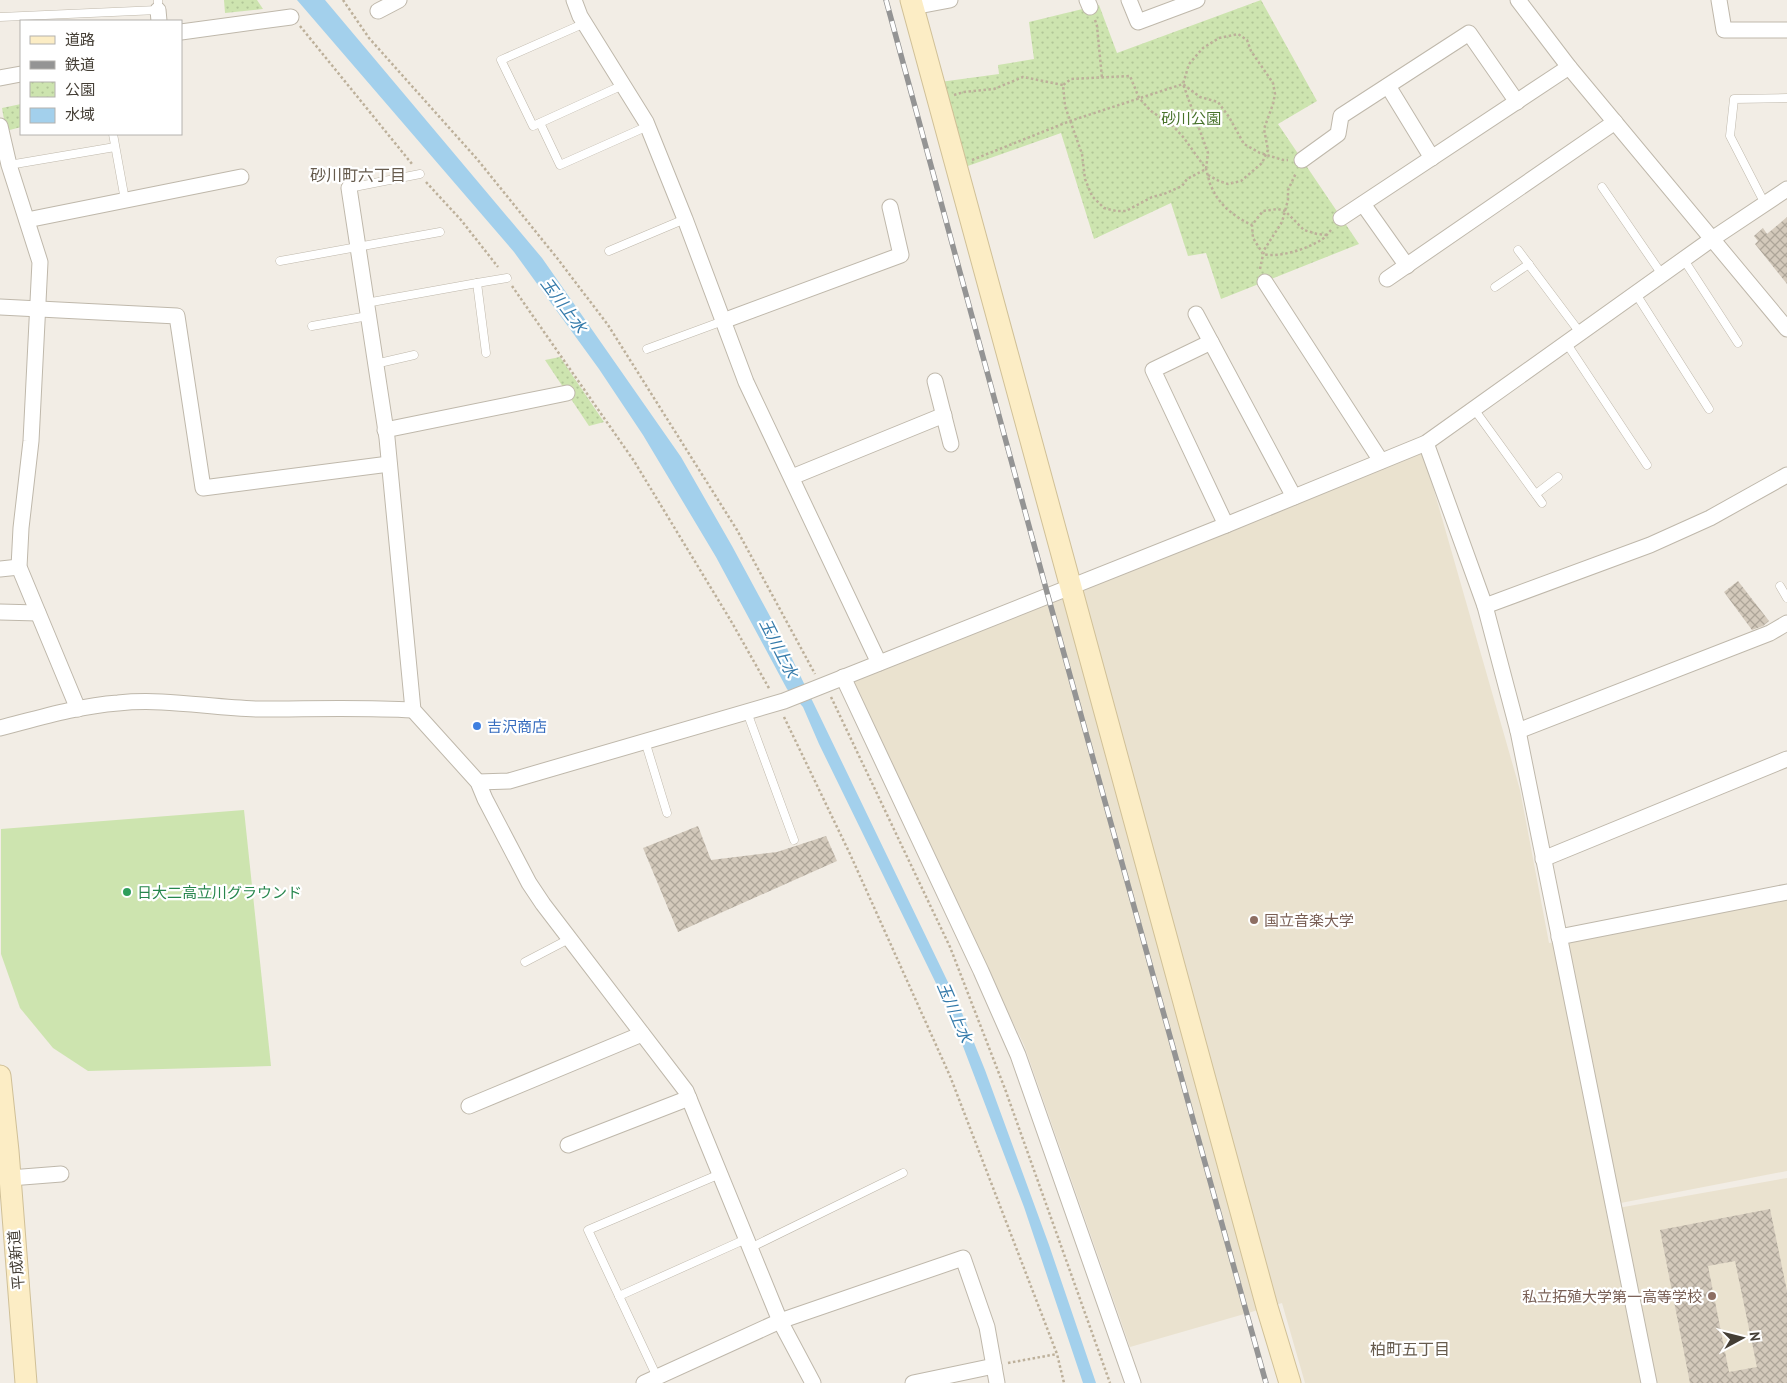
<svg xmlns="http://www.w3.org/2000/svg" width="1787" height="1383" font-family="'PT Sans','Noto Sans JP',sans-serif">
  <defs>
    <pattern id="park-dots" width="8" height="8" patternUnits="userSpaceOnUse" patternTransform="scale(1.25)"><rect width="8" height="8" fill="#cde4af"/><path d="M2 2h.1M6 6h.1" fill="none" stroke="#b1c597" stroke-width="1.8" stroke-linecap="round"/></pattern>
    <pattern id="building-cross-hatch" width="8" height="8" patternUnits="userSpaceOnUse" patternTransform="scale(1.25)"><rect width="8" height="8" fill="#d3c9bb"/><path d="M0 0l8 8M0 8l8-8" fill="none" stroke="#ada599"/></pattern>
  </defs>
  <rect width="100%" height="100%" fill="#f2ede5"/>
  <g fill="#eae2cf">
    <path d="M 1423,452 L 1520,790 L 1549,943 L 1787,898 L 1787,1171 L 1605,1206 L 1641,1383 L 1305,1383 L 1282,1303 L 1130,1347 L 1024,1045 L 848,684 Z"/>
    <path d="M 1787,1178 L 1787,1383 L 1657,1383 L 1618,1208 Z"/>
  </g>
  <path fill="#cde4af" d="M 244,810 L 271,1066 L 88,1071 L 53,1048 L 20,1008 L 1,954 L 1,829 Z"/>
  <g fill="url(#park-dots)">
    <path d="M 224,0 L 257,0 L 263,9 L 225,13 Z"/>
    <path d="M 1261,0 L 1317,101 L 1278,124 L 1359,244 L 1221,299 L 1206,253 L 1188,256 L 1171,203 L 1094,239 L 1061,133 L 965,167 L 940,82 L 999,74 L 998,65 L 1034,59 L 1029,22 L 1099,5 L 1117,53 Z"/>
    <path d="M 21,104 L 21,127 L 6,131 L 2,108 Z"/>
    <path d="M 560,357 L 604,422 L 589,426 L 545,360 Z"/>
  </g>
  <path fill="#a3d0ec" d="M 297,0 L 325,0 L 542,258 L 681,457 L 732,546 L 785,644 L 958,1003 L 985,1070 L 1049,1245 L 1096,1383 L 1083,1383 L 1024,1207 L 950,1012 L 819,744 L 803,707 L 787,689 L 716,557 L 643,435 L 599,369 L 514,252 Z"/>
  <g fill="url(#building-cross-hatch)" fill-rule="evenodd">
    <path d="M 1787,217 L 1787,284 L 1755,244 L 1758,241 L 1754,236 L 1763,228 L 1767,234 Z"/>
    <path d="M 1738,581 L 1769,621 L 1763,626 L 1752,630 L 1724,592 Z"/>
    <path d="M 698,826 L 711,860 L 777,852 L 826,836 L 837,861 L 678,932 L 643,848 Z"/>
    <path d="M 1770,1209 L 1787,1291 L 1787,1383 L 1690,1383 L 1660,1230 ZM 1735,1261 L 1757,1367 L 1729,1372 L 1708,1266 Z"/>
  </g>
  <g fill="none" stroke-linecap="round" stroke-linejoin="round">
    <g stroke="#bfb8ab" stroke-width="9">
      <g id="lane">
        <path d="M 0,17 L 158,10 L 158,0"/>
        <path d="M 585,23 L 501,60 L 533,126 L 623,85"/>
        <path d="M 540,123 L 560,165 L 648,126"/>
        <path d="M 113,134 L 125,200"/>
        <path d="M 9,165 L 115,147"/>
        <path d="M 1602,187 L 1663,276"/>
        <path d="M 349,188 L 420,174"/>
        <path d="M 1765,204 L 1730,136 L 1734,99 L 1787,98"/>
        <path d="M 1518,250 L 1581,334"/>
        <path d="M 609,251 L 685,219"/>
        <path d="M 1684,260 L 1738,343"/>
        <path d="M 280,261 L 440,232"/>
        <path d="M 477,283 L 507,278"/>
        <path d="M 1495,287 L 1529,264"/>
        <path d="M 1636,294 L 1709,409"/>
        <path d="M 366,303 L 477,283 L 486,353"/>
        <path d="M 312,326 L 368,316"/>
        <path d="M 1567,344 L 1647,465"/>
        <path d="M 647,349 L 723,321"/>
        <path d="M 375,364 L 414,355"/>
        <path d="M 1474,409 L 1542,503"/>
        <path d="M 1536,494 L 1558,477"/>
        <path d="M 1780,586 L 1787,598"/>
        <path d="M 747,712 L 794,840"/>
        <path d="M 645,741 L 667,813"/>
        <path d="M 525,962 L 569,939"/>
        <path d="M 750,1248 L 903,1173"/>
        <path d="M 619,1296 L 746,1239"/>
        <path d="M 657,1377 L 588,1230 L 720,1174"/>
      </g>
    </g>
    <g stroke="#bfb8ab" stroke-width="17">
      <g id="street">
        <path d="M 574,0 L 580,16 L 646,122 L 685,219 L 746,382 L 879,663"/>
        <path d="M 1087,0 L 1090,7"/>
        <path d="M 1129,0 L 1138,22 L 1197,0"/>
        <path d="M 1518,0 L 1569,67 L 1787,329"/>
        <path d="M 1719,0 L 1724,30 L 1787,30"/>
        <path d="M 913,7 L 950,0"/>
        <path d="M 158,10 L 159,21"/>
        <path d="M 378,11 L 399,0"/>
        <path d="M 181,32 L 291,17"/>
        <path d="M 0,78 L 21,74"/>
        <path d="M 1388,86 L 1432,158"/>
        <path d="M 0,126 L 9,165 L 40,262 L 31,441 L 21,528 L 19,567 L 78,709"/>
        <path d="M 1302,160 L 1338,134 L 1341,116 L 1469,33 L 1517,102"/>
        <path d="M 349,188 L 387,438 L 413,710 L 478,782 L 485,799 L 529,883 L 543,904 L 686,1091 L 780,1321 L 813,1383"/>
        <path d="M 1363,204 L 1407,266"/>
        <path d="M 1341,218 L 1569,67"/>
        <path d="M 27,220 L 241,177"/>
        <path d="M 1387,279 L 1615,122"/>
        <path d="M 1265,282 L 1381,461"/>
        <path d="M 0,307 L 177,316 L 203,488 L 389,464"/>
        <path d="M 1196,314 L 1294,497"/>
        <path d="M 723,321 L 901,255 L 890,207"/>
        <path d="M 1211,342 L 1153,370 L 1226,525"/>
        <path d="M 935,381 L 951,444"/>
        <path d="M 385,430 L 567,393"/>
        <path d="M 1426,443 L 1485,606 L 1518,731 L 1649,1383"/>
        <path d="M 792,477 L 944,415"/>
        <path d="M 0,569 L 19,567"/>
        <path d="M 1485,606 L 1650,545 L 1710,518 L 1787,475"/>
        <path d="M 0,612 L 38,613"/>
        <path d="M 843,677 L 981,971 L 1018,1055 L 1133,1383"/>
        <path d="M 0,728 C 39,718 78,706 118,703 C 165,698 211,708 258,709 C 310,709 361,707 413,710"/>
        <path d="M 1518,731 L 1770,633 L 1787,623"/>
        <path d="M 478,782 L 509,781 L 784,701 L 1226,525 L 1426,443 L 1712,239 L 1787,189"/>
        <path d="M 1543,859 L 1787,759"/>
        <path d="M 1559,937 L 1787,892"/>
        <path d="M 469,1106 L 642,1034"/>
        <path d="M 568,1145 L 689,1098"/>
        <path d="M 10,1178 L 61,1174"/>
        <path d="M 644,1383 L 780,1321 L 963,1258 L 987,1327 L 997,1383"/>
        <path d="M 913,1383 L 994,1366"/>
      </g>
    </g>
    <g stroke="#d0c097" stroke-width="23">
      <g id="secondary">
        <path d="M 911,0 L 1267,1307 L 1290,1383"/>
        <path d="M 0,1076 L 8,1151 L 26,1383"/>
      </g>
    </g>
    <g stroke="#bdb09a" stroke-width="2.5" stroke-dasharray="2.5 2.5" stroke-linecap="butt">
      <path d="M 343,0 L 369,38 L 477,159 L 557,258 L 608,325 L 737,530 L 815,674"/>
      <path d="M 1095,20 L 1097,26 L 1102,78"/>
      <path d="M 300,26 L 412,164"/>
      <path d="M 954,95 L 964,92 L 994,89 L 1023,77 L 1063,85"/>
      <path d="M 972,160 L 1070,121 L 1183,84 L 1200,97 L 1218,102 L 1229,117 L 1244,144 L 1260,153 L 1283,160 L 1288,160"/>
      <path d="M 1208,175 L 1219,181 L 1228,184 L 1241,181 L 1262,163 L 1268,150 L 1264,129 L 1273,104 L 1275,94 L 1273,83 L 1251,51 L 1247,40 L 1238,34 L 1219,38 L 1203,48 L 1189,64 L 1183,84 L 1208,153 L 1206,169 L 1187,179 L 1182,186 L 1164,194 L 1152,197 L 1126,211 L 1116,211 L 1104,208 L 1092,196 L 1085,179 L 1082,154 L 1065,106 L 1063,85 L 1071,79 L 1130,76 L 1139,98 L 1151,111 L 1173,126 L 1184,138 L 1206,169 C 1208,175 1209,183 1212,188 C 1219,205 1236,218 1252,225"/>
      <path d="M 426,182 L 461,220 L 498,267"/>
      <path d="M 1327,235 L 1317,234 L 1304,230 L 1285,211 L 1278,209 L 1263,211 L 1252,225 L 1253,238 L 1263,254 C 1279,258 1307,249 1321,240 C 1325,238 1329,232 1332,229"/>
      <path d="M 1260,269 L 1264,250 L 1282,222 L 1288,200 L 1288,190 L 1296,173"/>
      <path d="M 512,286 L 634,461 L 731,621 L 770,690"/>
      <path d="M 831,697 L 950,947 L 1005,1089 L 1110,1383"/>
      <path d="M 784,717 L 850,854 L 950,1076 L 1057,1354 L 1064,1383"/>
      <path d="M 1008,1363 L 1057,1354"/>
    </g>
    <use href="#lane" stroke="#fff" stroke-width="8"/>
    <use href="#street" stroke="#fff" stroke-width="15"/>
    <use href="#secondary" stroke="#fcedc5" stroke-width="21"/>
    <g stroke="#949494" stroke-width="5.5">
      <path id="rail" d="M 886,0 L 1048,596 L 1266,1383"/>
    </g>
    <use href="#rail" stroke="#fff" stroke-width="4" stroke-dasharray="11" stroke-linecap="butt"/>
  </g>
  <circle fill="#3f7fe0" stroke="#fff" stroke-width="2" cx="477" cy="726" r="5"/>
  <circle fill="#2e9e5b" stroke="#fff" stroke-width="2" cx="127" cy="892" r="5"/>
  <g fill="#8d6e63" stroke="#fff" stroke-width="2">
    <circle cx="1254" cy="920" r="5"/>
    <circle cx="1712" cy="1296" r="5"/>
  </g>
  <g text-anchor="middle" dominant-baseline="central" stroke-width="4.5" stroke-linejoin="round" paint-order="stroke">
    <g font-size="15" fill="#47722b" stroke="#fff">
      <text x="1191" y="118">砂川公園</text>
    </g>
    <g font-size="15" fill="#366cbe" stroke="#fff" text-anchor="start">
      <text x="487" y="726">吉沢商店</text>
    </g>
    <g font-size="15" fill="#27864d" stroke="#fff" text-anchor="start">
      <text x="137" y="892">日大二高立川グラウンド</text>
    </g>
    <g font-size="15" fill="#785e54" stroke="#fff" text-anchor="start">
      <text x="1264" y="920">国立音楽大学</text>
      <text x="1702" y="1296" text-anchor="end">私立拓殖大学第一高等学校</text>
    </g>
    <g font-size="15" fill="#443e35" stroke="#fff">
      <text transform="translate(16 1260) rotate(-95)">平成新道</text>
    </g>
    <g font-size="16" fill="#665b4d" stroke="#fff">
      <text x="358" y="175">砂川町六丁目</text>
      <text x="1410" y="1349">柏町五丁目</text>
    </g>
    <g font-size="16" font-style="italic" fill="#347aaa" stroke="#fff">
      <text transform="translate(564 305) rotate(53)">玉川上水</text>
      <text transform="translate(779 648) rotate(63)">玉川上水</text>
      <text transform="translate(955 1012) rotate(67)">玉川上水</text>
    </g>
  </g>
  <rect x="20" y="20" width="162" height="115" fill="#ffffff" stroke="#b4b2ae"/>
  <rect x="30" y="36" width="25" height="8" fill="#fcedc5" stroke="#b4b2ae"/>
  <text x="65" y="45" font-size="15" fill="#443e35">道路</text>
  <rect x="30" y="61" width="25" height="8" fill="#949494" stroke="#b4b2ae"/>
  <text x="65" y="70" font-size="15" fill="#443e35">鉄道</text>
  <rect x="30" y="82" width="25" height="15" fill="url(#park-dots)" stroke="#b4b2ae"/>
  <text x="65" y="95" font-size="15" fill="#443e35">公園</text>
  <rect x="30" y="108" width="25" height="15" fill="#a3d0ec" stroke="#b4b2ae"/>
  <text x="65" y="120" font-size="15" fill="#443e35">水域</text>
  <g transform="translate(1742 1338) rotate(83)" stroke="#ffffff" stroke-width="4" paint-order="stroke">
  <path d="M0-4L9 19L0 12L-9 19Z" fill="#443e35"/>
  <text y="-8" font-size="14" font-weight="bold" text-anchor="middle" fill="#443e35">N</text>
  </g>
</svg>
